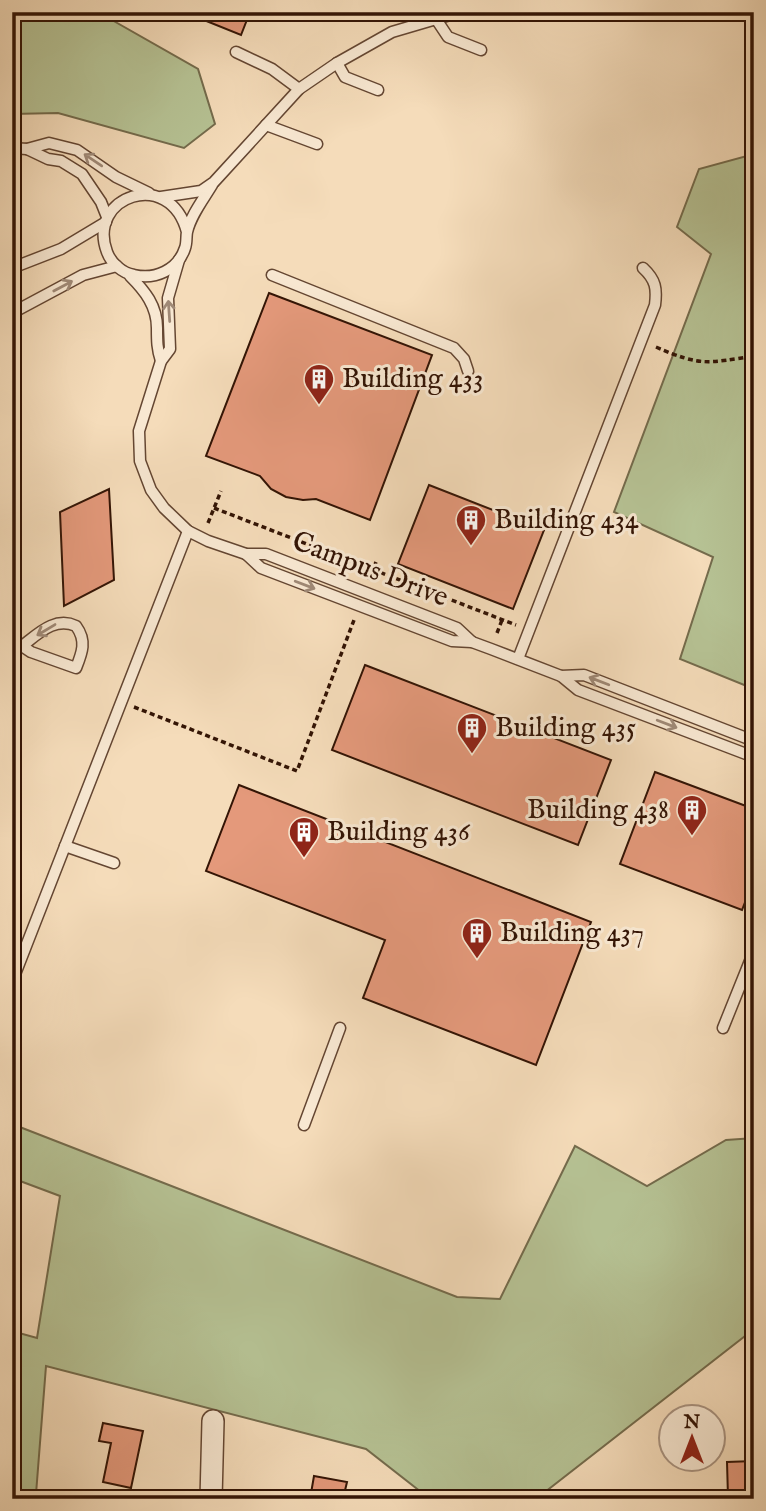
<svg xmlns="http://www.w3.org/2000/svg" width="766" height="1511" font-family="'IM FELL English',serif">
  <rect width="100%" height="100%" fill="#f5dcba"/>
  <filter id="stains"><feTurbulence type="fractalNoise" baseFrequency=".00286" numOctaves="4"/><feColorMatrix values="0 0 0 0 .2 0 0 0 0 .09 0 0 0 0 .02 0 0 0 .5 -.17"/></filter>
  <radialGradient id="worn" r=".72"><stop offset=".6" stop-color="#630" stop-opacity="0"/><stop offset="1" stop-color="#630" stop-opacity=".3"/></radialGradient>
  <g fill="#b6c294" stroke="#746b4c" stroke-width="2">
    <path d="M 12,12 L 104,12 L 112,20 L 198,69 L 215,124 L 184,148 L 58,113 L 12,114 Z"/>
    <path d="M 754,154 L 754,689 L 680,659 L 713,557 L 614,512 L 711,254 L 677,227 L 699,169 Z"/>
    <path d="M 12,1124 L 457,1297 L 500,1299 L 575,1146 L 647,1186 L 726,1140 L 754,1138 L 754,1329 L 536,1499 L 430,1499 L 366,1449 L 46,1366 L 36,1494 L 48,1499 L 12,1499 L 12,1331 L 37,1338 L 60,1196 L 12,1178 Z"/>
  </g>
  <g fill="#e4997b" stroke="#331405" stroke-width="2">
    <path d="M 184,12 L 250,12 L 241,35 Z"/>
    <path d="M 269,293 L 432,355 L 370,520 L 316,499 L 303,500 L 286,497 L 271,489 L 260,476 L 206,456 Z"/>
    <path d="M 429,485 L 544,530 L 513,609 L 398,564 Z"/>
    <path d="M 109,489 L 114,580 L 64,606 L 60,512 Z"/>
    <path d="M 365,665 L 611,760 L 578,845 L 332,750 Z"/>
    <path d="M 655,772 L 754,809 L 754,879 L 742,910 L 620,864 Z"/>
    <path d="M 239,785 L 591,922 L 536,1065 L 363,998 L 385,940 L 206,871 Z"/>
    <path d="M 103,1423 L 143,1431 L 131,1488 L 103,1482 L 111,1443 L 99,1441 Z"/>
    <path d="M 754,1461 L 754,1496 L 728,1497 L 727,1462 Z"/>
    <path d="M 314,1476 L 347,1482 L 343,1499 L 310,1499 Z"/>
  </g>
  <g fill="none" stroke-linecap="round" stroke-linejoin="round">
    <g stroke="#644632" stroke-width="13">
      <g id="service">
        <path d="M 436,19 L 448,37 L 481,50"/>
        <path d="M 236,52 L 272,69 L 299,89"/>
        <path d="M 337,63 L 345,77 L 378,90"/>
        <path d="M 266,125 L 317,144"/>
        <path d="M 12,148 L 27,149 L 49,143 L 77,150 L 116,177 L 149,193"/>
        <path d="M 27,149 L 48,159 L 61,161 L 82,174 L 101,202 L 107,217"/>
        <path d="M 161,197 L 201,191 L 214,182 L 299,89 L 337,63 L 392,32 L 460,12"/>
        <path d="M 187,232 C 170,167 86,196 107,252 C 111,263 122,273 134,275 C 155,280 178,270 185,248 C 187,243 186,237 187,232 C 191,215 203,200 212,185"/>
        <path d="M 179,260 L 168,298 L 170,349 L 161,361 L 139,431 L 140,461 L 151,490 L 164,508 L 188,531 L 208,541 L 246,554 L 266,554 L 457,628 L 472,642"/>
        <path d="M 12,268 L 61,249 L 106,222"/>
        <path d="M 272,275 L 454,348 L 464,359 L 468,371"/>
        <path d="M 130,276 C 145,291 157,306 157,328 C 157,341 157,349 161,361"/>
        <path d="M 12,313 L 83,275 L 117,266"/>
        <path d="M 246,554 L 261,568 L 452,641 L 472,642 L 491,649 L 561,676 L 578,690 L 754,757"/>
        <path d="M 12,639 L 13,640 L 31,652 L 76,668 C 82,653 87,641 76,626 C 55,616 38,634 22,646"/>
        <path d="M 518,659 L 655,305 C 657,289 656,280 643,268"/>
        <path d="M 561,676 L 584,675 L 754,741"/>
        <path d="M 65,846 L 114,863"/>
        <path d="M 12,982 L 188,531"/>
        <path d="M 723,1028 L 754,951"/>
        <path d="M 304,1125 L 340,1028"/>
      </g>
    </g>
    <g stroke="#644632" stroke-width="24">
      <path id="minor" d="M 211,1499 L 213,1421"/>
    </g>
    <g stroke="#331405" stroke-width="3.5" stroke-dasharray="5 3.5" stroke-linecap="butt">
      <path d="M 656,347 C 702,367 707,363 754,356"/>
      <path d="M 214,508 L 516,625"/>
      <path d="M 208,523 L 221,491"/>
      <path d="M 369,580 L 376,562"/>
      <path d="M 497,633 L 502,620"/>
      <path d="M 134,707 L 297,771 L 354,620"/>
    </g>
    <use href="#service" stroke="#f8e8d2" stroke-width="10"/>
    <use href="#minor" stroke="#f8e8d2" stroke-width="21"/>
  </g>
  <defs><path id="oneway-shaft" d="M-6 0H5M1.5-3L5.5 0L1.5 3" fill="none" stroke-width="1.6" stroke-linecap="round" stroke-linejoin="round" transform="scale(1.75)"/></defs>
  <g stroke="#9f8976">
    <use href="#oneway-shaft" transform="translate(93 160) rotate(-146)"/>
    <use href="#oneway-shaft" transform="translate(63 286) rotate(-28)"/>
    <use href="#oneway-shaft" transform="translate(169 311) rotate(-94)"/>
    <use href="#oneway-shaft" transform="translate(305 585) rotate(21)"/>
    <use href="#oneway-shaft" transform="translate(46 630) rotate(149)"/>
    <use href="#oneway-shaft" transform="translate(599 681) rotate(-159)"/>
    <use href="#oneway-shaft" transform="translate(667 724) rotate(21)"/>
  </g>
  <defs>
    <g id="building-pin" transform="scale(1.575)"><path d="M0 17L-7.5 6A9.5 9.5 0 1 1 7.5 6Z" fill="#8f2418" stroke="#f8e8d2"/><path d="M-4-6H4V6H1V3H-1V6H-4ZM-2.5-4.3h1.7v1.8h-1.7ZM.8-4.3h1.7v1.8H.8ZM-2.5-1h1.7V.8h-1.7ZM.8-1h1.7V.8H.8Z" fill="#fff"/></g>
  </defs>
  <g fill-rule="evenodd">
    <use href="#building-pin" x="319" y="379"/>
    <use href="#building-pin" x="471" y="520"/>
    <use href="#building-pin" x="472" y="728"/>
    <use href="#building-pin" x="692" y="810"/>
    <use href="#building-pin" x="304" y="832"/>
    <use href="#building-pin" x="477" y="933"/>
  </g>
  <g text-anchor="middle" dominant-baseline="central" stroke-width="6" stroke-linejoin="round" paint-order="stroke">
    <g font-size="28" fill="#331405" stroke="#f8e8d2" text-anchor="start">
      <text x="342" y="379">Building 433</text>
      <text x="494" y="520">Building 434</text>
      <text x="495" y="728">Building 435</text>
      <text x="669" y="810" text-anchor="end">Building 438</text>
      <text x="327" y="832">Building 436</text>
      <text x="500" y="933">Building 437</text>
    </g>
    <g font-size="28" fill="#331405" stroke="#f8e8d2">
      <text transform="translate(370 570) rotate(21)">Campus Drive</text>
    </g>
  </g>
  <rect width="766" height="1511" fill="none" stroke="#f5dcba" stroke-width="42"/>
  <rect x="14" y="14" width="738" height="1483" fill="none" stroke="#331405" stroke-width="3.5"/>
  <rect x="21" y="21" width="724" height="1469" fill="none" stroke="#331405" stroke-width="2"/>
  <g transform="translate(692 1438)"><circle r="33" fill="#f8e8d2" stroke="#a99380" stroke-width="2"/>
  <path d="M0-5L12 26L0 18L-12 26Z" fill="#8f2418"/>
  <text y="-10" font-size="19" font-weight="bold" text-anchor="middle" fill="#331405">N</text>
  </g>
  <rect width="100%" height="100%" filter="url(#stains)"/>
  <rect width="100%" height="100%" fill="url(#worn)"/>
</svg>
